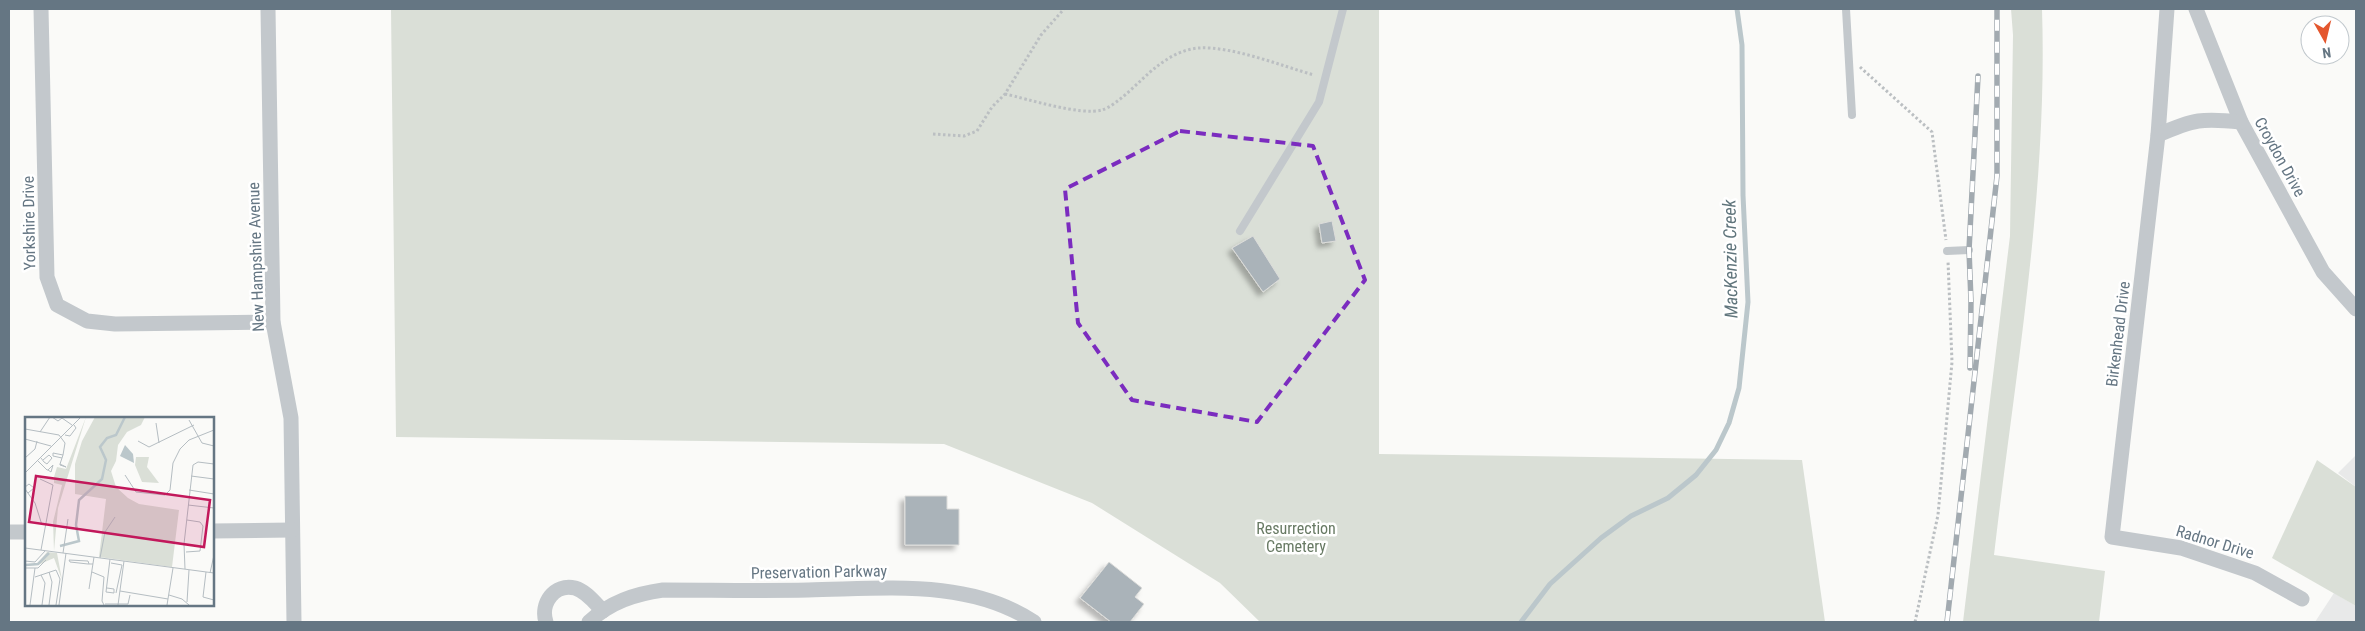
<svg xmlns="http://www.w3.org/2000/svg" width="2365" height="631" font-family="'Roboto Condensed',sans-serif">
  <defs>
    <filter id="shadow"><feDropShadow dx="-4.5" dy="4.5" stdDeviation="2.5" flood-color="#0004"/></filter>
  </defs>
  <rect width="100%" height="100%" fill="#fafaf8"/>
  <g fill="#e8e9e9">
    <path d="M 2356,455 L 2356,487 L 2338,473 Z"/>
    <path d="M 2334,593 L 2356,606 L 2356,622 L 2315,622 Z"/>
  </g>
  <g fill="#dadfd7">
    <path d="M 391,9 L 1379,9 L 1379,454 L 1802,460 L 1825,622 L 1260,622 L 1220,583 L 1092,503 L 944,444 L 396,437 Z"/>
    <path d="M 2011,9 L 2042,9 C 2048,192 2015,374 1994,555 L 2105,571 L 2099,622 L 1963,622 L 2010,236 L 2013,35 Z"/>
    <path d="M 2317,460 L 2356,487 L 2356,606 L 2272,558 Z"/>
  </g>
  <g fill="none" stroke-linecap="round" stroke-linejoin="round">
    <path stroke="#bbc7cb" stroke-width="5" d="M 1521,622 L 1550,584 L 1601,538 L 1631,516 L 1668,498 L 1696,475 L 1716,450 L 1729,423 L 1739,388 L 1748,302 L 1743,195 L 1742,45 L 1737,9"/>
  </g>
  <g fill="#aab3b9" stroke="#dcdcda" filter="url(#shadow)">
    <path d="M 1332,221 L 1336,241 L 1322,243 L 1319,224 Z"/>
    <path d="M 1253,236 L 1280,279 L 1263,292 L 1232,248 Z"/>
    <path d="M 905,496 L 947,496 L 947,509 L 959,509 L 959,545 L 905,545 Z"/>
    <path d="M 1109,562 L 1142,588 L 1135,597 L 1144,604 L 1130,622 L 1111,622 L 1080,598 Z"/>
  </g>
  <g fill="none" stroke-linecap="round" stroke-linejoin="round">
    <g stroke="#bbbfc2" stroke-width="3" stroke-dasharray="2.5 2.5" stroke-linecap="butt">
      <path d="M 1860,67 L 1932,132 L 1946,240"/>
      <path d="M 1005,94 C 1028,99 1081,116 1102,110 C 1118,105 1141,79 1155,68 C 1167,58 1183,49 1199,48 C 1232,46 1282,66 1314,75"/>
      <path d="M 933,134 L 964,136 L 977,131 L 992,107 L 1005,94 L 1041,35 L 1064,9"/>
      <path d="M 1915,622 L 1938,515 L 1952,362 L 1948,261"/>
    </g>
    <g stroke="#c3c8cc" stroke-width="8">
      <path d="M 1846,9 L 1852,115"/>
      <path d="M 1240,231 L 1319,102 L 1343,9"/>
      <path d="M 1947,251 L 1969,250"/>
    </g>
    <g stroke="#c3c8cc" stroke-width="15">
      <path d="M 41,9 L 47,277 L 57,305 L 87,321 L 115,324 L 273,322"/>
      <path d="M 268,9 L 273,322 L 291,418 L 294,622"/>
      <path d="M 2167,9 L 2158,135 L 2112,537 L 2181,548 L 2255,573 L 2302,599"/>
      <path d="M 2196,9 L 2241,122 L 2323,272 L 2356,309"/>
      <path d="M 2158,135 C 2194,119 2202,118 2241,122"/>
      <path d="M 212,531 L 292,530"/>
      <path d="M 9,532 L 26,532"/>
      <path d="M 546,622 C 540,604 554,583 575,588 C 586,591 595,603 603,611"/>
      <path d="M 589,622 C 610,602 635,594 663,590 C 711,590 760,591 808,590 C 883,589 968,578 1034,622"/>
    </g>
    <g stroke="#a2aab0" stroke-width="5.5">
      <g id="rail">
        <path d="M 1970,368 L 1971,301 L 1969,250 L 1978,76"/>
        <path d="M 1947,622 L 1997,176 L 1997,9"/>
      </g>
    </g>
    <use href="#rail" stroke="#fff" stroke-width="4" stroke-dasharray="11" stroke-linecap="butt"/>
  </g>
  <path fill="none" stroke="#7b2cbf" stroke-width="4" stroke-dasharray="10 6" stroke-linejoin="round" d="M 1180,131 L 1313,146 L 1365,280 L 1257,422 L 1132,400 L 1078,323 L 1065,189 Z"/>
  <g text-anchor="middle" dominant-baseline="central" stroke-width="5" stroke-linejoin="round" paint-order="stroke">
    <g font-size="16" fill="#657683" stroke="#fff">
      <text transform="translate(2280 157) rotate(61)">Croydon Drive</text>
      <text transform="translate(29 223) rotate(-91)">Yorkshire Drive</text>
      <text transform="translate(256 257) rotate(-92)">New Hampshire Avenue</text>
      <text transform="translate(2118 334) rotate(-83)">Birkenhead Drive</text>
      <text transform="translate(2215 542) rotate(17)">Radnor Drive</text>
      <text transform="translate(819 572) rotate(-1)">Preservation Parkway</text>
    </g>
    <g font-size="16" fill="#687a64" stroke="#fff">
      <text x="1296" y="528">Resurrection<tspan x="1296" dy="18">Cemetery</tspan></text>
    </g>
    <g font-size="18" font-style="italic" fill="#60757c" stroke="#fff">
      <text transform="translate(1730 259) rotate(-91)">MacKenzie Creek</text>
    </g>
  </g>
  <g transform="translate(25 417)">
    <rect width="189" height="189" fill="#fafaf8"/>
    <path d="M 61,0 L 33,91 L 29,134 L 28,105 L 37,68 L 29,66 L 29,60 L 32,50 L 41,52 ZM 70,0 L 120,0 L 116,8 L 102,15 L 93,28 L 91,44 L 86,54 L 91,70 L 103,81 L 114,87 L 154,93 L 147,150 L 74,140 L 81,82 L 50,77 L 50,47 L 57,24 ZM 111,40 L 124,40 L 122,50 L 134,66 L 117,65 L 110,48 ZM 22,135 L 32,136 L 37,163 L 29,141 L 13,148 L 0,149 L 13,146 Z" fill="#dadfd7"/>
    <path d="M 100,28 L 108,37 L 109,46 L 95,39 Z" fill="#bbc7cb"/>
    <path fill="none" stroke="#bbc7cb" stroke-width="2.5" d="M 35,129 L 54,124 L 51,108 L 54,83 L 77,62 L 81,43 L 75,30 L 82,21 L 91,18 L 100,0M 0,148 L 13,147 L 24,136"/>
    <path fill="none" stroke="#b5bdc2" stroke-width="1" d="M 27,0 L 33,4 L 37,1 L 47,8M 164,3 L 177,26 L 189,29M 131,6 L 134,26M 0,12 L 34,18 L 40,26 L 38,38 L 35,47 L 35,48 L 41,50 L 35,47M 15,15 L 25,0M 40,18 L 45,19 L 51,11 L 49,8M 0,22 L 26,29M 113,24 L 124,30 L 169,8M 0,41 L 10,32 L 12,24M 16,41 L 19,45 L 22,47 L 27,41 L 24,38 L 18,43M 37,41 L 28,39 L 28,36 L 38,38M 13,44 L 22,53 L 23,53 L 26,55 L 28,48 L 23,53M 0,56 L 56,0M 100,58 L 111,75 L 140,78 L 145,73 L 148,46 L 155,32 L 164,23 L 189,13M 166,59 L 189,62M 15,62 L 28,68 L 16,133M 0,70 L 4,67 L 9,71 L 3,76M 0,72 L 10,86 L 17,108M 164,73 L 189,77M 163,88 L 189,91M 0,131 L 189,156M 161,135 L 175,134 L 178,109 L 175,105 L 162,103M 38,136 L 43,102M 75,141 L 80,115 L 90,100M 0,144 L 10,145 L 20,134M 86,146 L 97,148 L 91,176M 64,147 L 63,144 L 44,143 L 45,145 L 63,147 L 68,147M 0,151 L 13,151 L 21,143M 160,152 L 159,127 L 168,48 L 173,45 L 189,47M 24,155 L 27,165 L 24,188M 67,155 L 79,160 L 77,184 L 79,188M 181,155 L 178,180 L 189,183M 185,156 L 189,138M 16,158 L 20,166 L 17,188M 10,160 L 31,153 L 35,162 L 31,188M 82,171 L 89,172 L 89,176 L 81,175 L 85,142M 64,172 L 69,140M 95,174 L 143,182M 144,178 L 157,182 L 164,188M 162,185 L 164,153M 80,187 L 103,187 L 105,178M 5,188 L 10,151M 34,188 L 41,136M 93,188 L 99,144M 142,188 L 148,151"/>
    <path fill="#c2185b" fill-opacity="0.15" stroke="#c2185b" stroke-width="2.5" d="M 11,59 L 185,83 L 179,130 L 4,105 Z"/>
    <rect width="189" height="189" fill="none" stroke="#657683" stroke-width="2.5"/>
  </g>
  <rect width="2365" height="631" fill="none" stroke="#657683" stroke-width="20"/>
  <g transform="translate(2325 40) rotate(172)"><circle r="24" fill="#ffffff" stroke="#c1c8cd"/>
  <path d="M0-4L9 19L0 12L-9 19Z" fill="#e4572e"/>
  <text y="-8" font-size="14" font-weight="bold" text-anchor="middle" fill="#657683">N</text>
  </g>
</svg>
